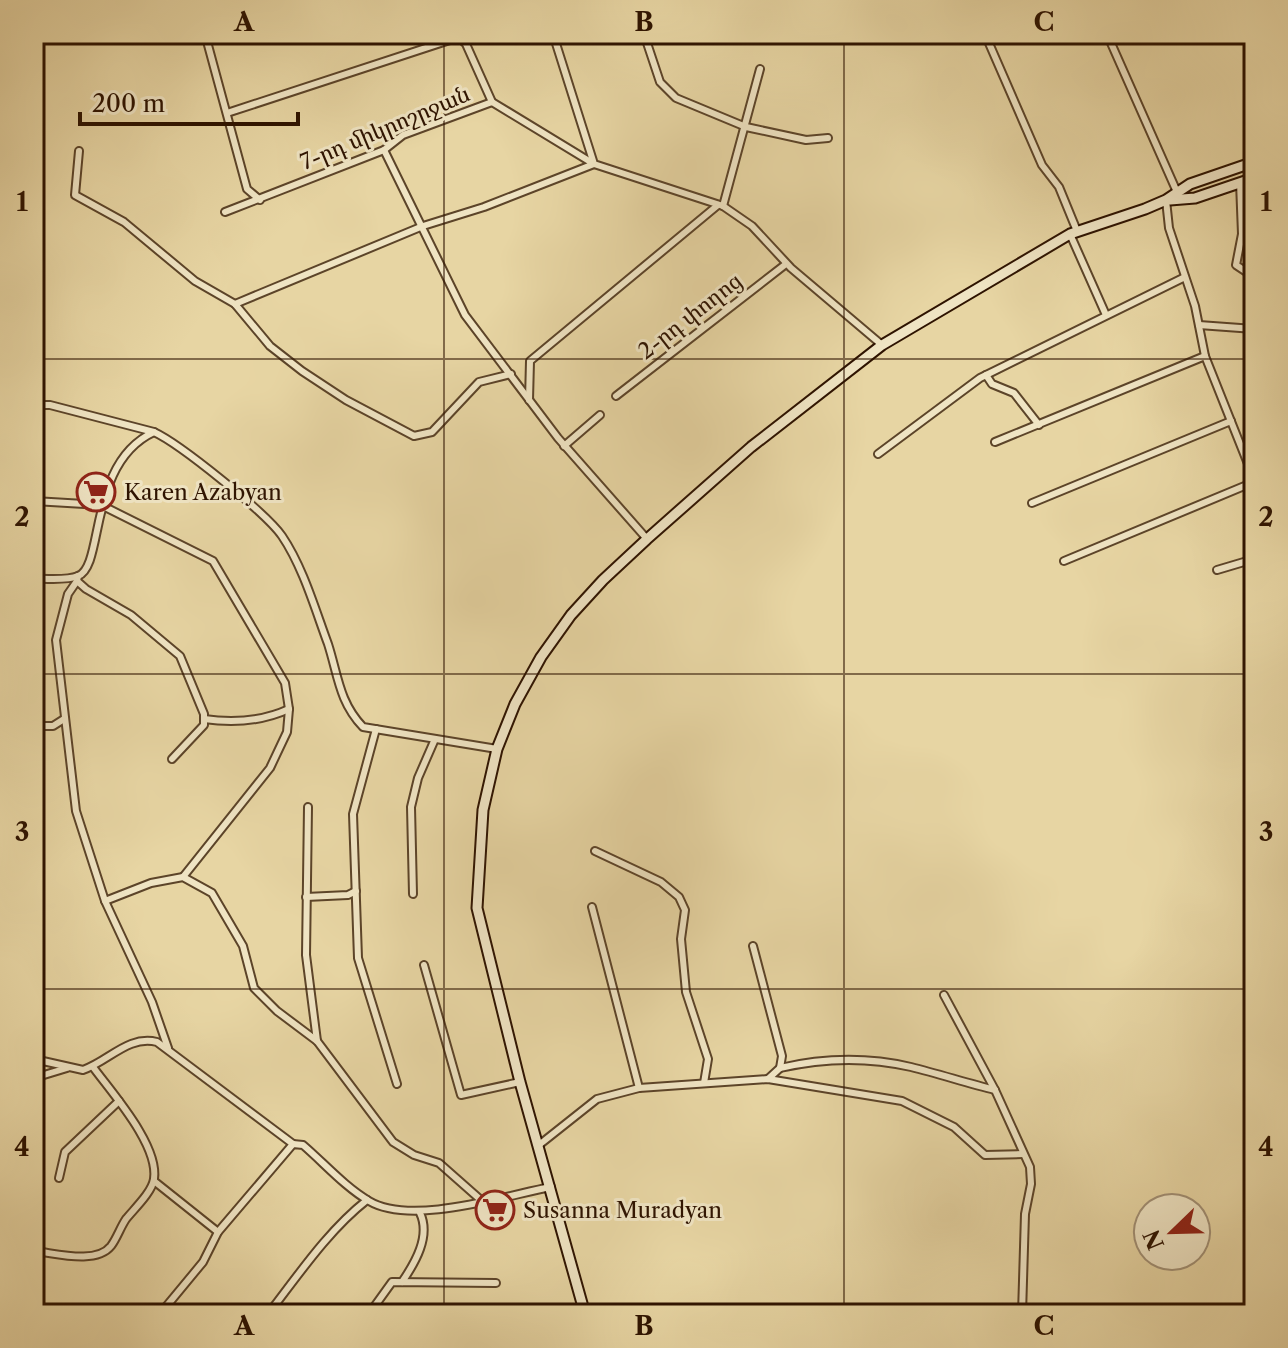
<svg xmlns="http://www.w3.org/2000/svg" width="1288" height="1348" font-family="'Libre Caslon Text','Noto Serif Armenian',serif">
  <rect width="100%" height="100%" fill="#e7d5a3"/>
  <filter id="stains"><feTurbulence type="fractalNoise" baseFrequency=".0025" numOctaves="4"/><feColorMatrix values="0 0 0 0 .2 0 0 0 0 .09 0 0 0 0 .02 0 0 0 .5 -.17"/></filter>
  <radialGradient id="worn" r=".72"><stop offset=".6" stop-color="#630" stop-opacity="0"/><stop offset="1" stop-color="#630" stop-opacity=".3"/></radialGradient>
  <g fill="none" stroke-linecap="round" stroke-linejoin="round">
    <g stroke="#5c4429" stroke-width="10">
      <g id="street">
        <path d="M 205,34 L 247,189 L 260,200"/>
        <path d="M 553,34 L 594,164 L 723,206 L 752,226 L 791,268 L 882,345"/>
        <path d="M 644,34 L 660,82 L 676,98 L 746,127 L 806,140 L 828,138"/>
        <path d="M 904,34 L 909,40 L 918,40 L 932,34"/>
        <path d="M 985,34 L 1042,165 L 1059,187 L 1077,231"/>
        <path d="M 1107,34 L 1177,192"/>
        <path d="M 34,41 L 52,34"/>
        <path d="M 227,113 L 453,39 L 461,39 L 466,44 L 492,102"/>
        <path d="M 384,150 L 465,315 L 558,438 L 647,539"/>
        <path d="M 79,151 L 75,195 L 124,222 L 195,281 L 235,304 L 270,346 L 302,371 L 346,400 L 414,436 L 432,432 L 479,382 L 511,374"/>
        <path d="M 1240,182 L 1242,234 L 1236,265 L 1254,277"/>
        <path d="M 1166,200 L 1169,228 L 1195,306 L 1205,356 L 1254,479"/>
        <path d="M 723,206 L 760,69"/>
        <path d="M 225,212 L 384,150 L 403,135 L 492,102 L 594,164 L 484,207 L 423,226 L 235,304"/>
        <path d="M 1070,234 L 1106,315"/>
        <path d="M 1199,325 L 1254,329"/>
        <path d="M 986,375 L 992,384 L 1014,393 L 1039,425"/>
        <path d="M 616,396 L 786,264"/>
        <path d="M 529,400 L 530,361 L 718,205"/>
        <path d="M 34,405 L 50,405 L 154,432 C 180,444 266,513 282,536 C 303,567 315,609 328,644 C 338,675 339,702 363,727 L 497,749"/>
        <path d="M 995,442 L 1205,356"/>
        <path d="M 564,446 L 600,415"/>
        <path d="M 878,454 L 980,378 L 1185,277"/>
        <path d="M 34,501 L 101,505 L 213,561 L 285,683 L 289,709 L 287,732 L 270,768 L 183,877"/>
        <path d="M 1032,503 L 1231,421"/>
        <path d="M 1064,561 L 1254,482"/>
        <path d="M 1217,570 L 1254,559"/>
        <path d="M 78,576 L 77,581 L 86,589 L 131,615 L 180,656 L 204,714 L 204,725 L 172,759"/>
        <path d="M 34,579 C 47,578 66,581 78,576 C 105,566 87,463 154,432"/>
        <path d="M 77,581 L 68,594 L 56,640 L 76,811 L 105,901 L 152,1002 L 168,1048"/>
        <path d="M 204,719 C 232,723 263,721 289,709"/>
        <path d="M 34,726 L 53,726 L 64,719"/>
        <path d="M 376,729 L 353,814 L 358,958 L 397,1084"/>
        <path d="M 308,807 L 306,955 L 317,1041"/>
        <path d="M 595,851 L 661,882 L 679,897 L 685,910 L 681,939 L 686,992 L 708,1059 L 704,1083"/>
        <path d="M 413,894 L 411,807 L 418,778 L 435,739"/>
        <path d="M 306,897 L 348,895 L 356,891"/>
        <path d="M 105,901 L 151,883 L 183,877 L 212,893 L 243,946 L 254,988 L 277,1011 L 317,1041 L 393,1142 L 414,1155 L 439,1163 L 482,1201"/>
        <path d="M 592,907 L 639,1088"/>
        <path d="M 753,946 L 782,1056 L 780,1068 L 768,1079"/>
        <path d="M 424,965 L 461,1095 L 520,1082"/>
        <path d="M 944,995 L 995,1090 L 1030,1167 L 1031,1184 L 1025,1214 L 1022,1314"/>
        <path d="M 34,1059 L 83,1070 C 109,1061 128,1035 157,1042 L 293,1144"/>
        <path d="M 780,1068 C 823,1058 868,1057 911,1067 C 939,1074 967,1083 995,1090"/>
        <path d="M 34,1078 L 67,1068"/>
        <path d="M 539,1145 L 597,1099 L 639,1088 L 768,1079 L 902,1101 L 954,1127 L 985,1155 L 1023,1154"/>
        <path d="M 59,1178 L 65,1152 L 119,1101"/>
        <path d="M 154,1181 L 218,1232"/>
        <path d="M 34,1251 C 55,1253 96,1265 111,1246 C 117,1238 120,1228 126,1219 C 135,1208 152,1192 154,1179 C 159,1145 112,1093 93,1067"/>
        <path d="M 402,1282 C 415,1263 431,1236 420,1213"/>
        <path d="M 160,1314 L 203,1262 L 218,1232 L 293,1144 L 303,1145 C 324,1163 345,1187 369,1201 C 411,1226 504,1196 551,1187"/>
        <path d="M 271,1314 L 272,1309 C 301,1271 330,1229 367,1200"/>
        <path d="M 369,1314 L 392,1282 L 496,1283"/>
      </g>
    </g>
    <g stroke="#2e1300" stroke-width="13">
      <g id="secondary">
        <path d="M 1170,200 L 1195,198 L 1254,178"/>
        <path d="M 585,1314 L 520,1082 L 477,908 L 483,810 L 497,749 L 515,704 L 541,657 L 571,615 L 603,580 L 647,539 L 751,447 L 882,345 L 1070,234 L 1145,209 L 1166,200 L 1190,184 L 1254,162"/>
      </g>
    </g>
    <use href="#street" stroke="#efe4c3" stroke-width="6"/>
    <use href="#secondary" stroke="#efe4c3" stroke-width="9"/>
  </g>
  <path fill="none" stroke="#2e1300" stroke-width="2" stroke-opacity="0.55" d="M 444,34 L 444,1314M 844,34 L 844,1314M 34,359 L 1254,359M 34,674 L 1254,674M 34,989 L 1254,989"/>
  <defs>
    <g id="supermarket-ring" transform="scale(2)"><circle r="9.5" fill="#efe4c3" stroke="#8f2418" stroke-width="1.5"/><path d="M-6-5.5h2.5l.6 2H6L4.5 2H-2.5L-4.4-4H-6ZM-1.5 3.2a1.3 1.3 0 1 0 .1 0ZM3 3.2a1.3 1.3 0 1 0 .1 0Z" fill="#8f2418"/></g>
  </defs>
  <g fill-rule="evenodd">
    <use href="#supermarket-ring" x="96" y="492"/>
    <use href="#supermarket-ring" x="495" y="1210"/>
  </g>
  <g text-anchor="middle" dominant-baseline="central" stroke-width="6" stroke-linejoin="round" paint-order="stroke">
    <g font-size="22" fill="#2e1300" stroke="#efe4c3">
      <text transform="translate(385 128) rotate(-23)">7-րդ միկրոշրջան</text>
      <text transform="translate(690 316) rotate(-38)">2-րդ փողոց</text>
    </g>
    <g font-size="22" fill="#2e1300" stroke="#efe4c3" text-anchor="start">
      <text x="124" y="492">Karen Azabyan</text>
      <text x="523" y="1210">Susanna Muradyan</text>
    </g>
  </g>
  <rect width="1288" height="1348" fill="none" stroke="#e7d5a3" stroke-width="88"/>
  <g transform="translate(1172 1232) rotate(247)"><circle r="38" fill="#efe4c3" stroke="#a29075" stroke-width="2"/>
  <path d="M0-6L14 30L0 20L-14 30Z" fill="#8f2418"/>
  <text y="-12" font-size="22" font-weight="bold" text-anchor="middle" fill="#2e1300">N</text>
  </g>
  <path d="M80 112v12h218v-12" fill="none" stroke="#2e1300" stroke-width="4"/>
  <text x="92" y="112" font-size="24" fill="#2e1300" stroke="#efe4c3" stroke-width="6" paint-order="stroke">200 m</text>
  <rect x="44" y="44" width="1200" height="1260" fill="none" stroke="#2e1300" stroke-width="3"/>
  <g font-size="26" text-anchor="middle" font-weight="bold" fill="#2e1300">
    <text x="244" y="31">A</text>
    <text x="644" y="31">B</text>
    <text x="1044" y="31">C</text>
    <text x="22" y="211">1</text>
    <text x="1266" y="211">1</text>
    <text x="22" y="526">2</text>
    <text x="1266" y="526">2</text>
    <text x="22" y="841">3</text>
    <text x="1266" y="841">3</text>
    <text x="22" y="1156">4</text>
    <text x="1266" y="1156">4</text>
    <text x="244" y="1335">A</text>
    <text x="644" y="1335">B</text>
    <text x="1044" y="1335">C</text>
  </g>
  <rect width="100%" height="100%" filter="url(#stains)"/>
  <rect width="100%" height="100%" fill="url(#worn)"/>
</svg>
